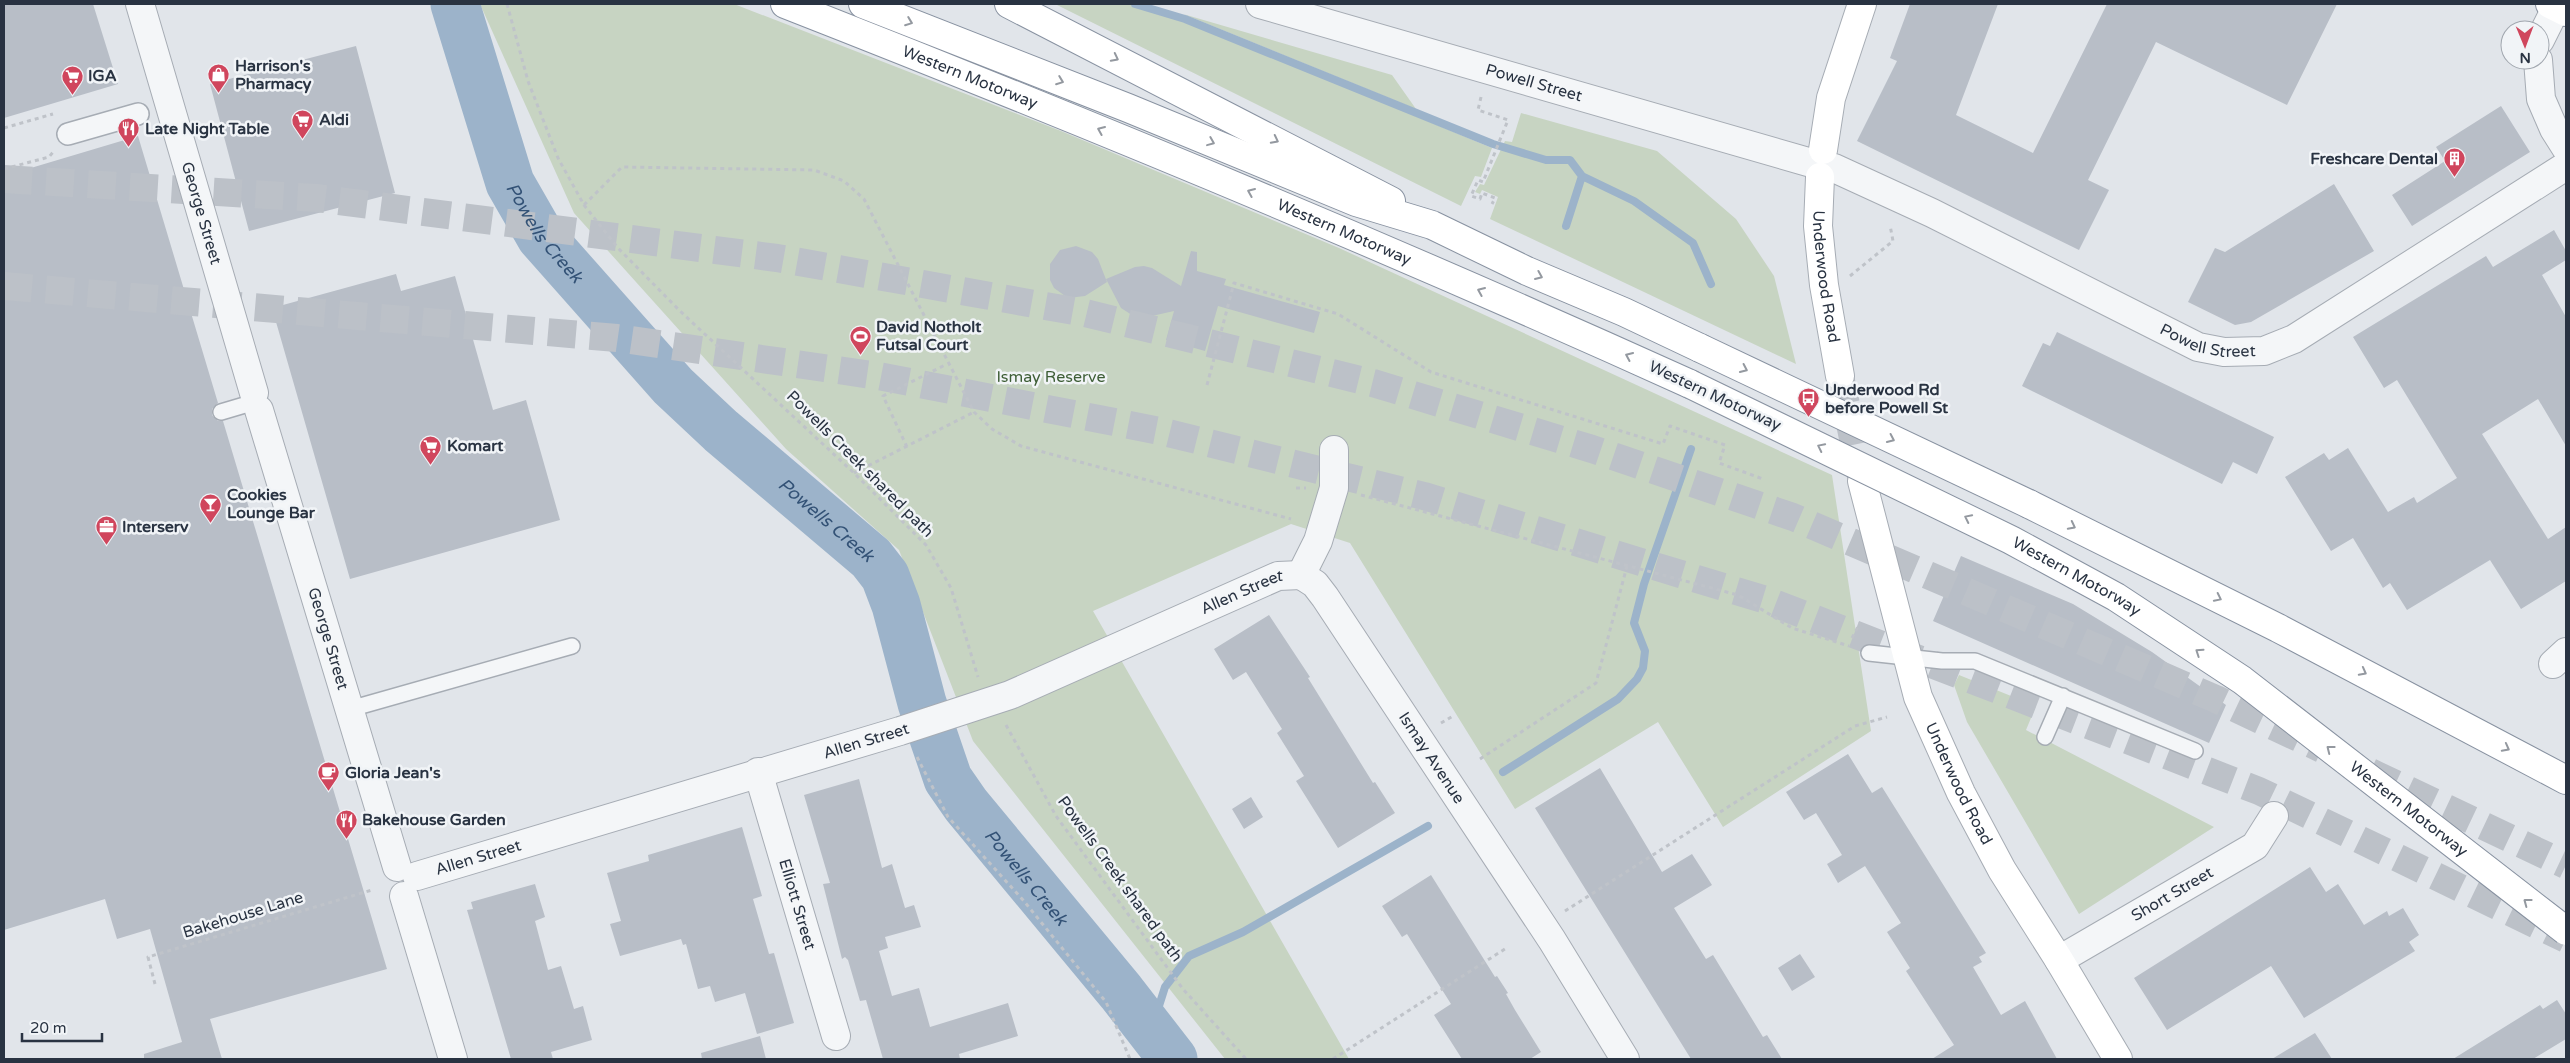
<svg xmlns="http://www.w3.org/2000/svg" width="2570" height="1063" font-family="'Varela Round',sans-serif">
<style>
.green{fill:#c7d4c2}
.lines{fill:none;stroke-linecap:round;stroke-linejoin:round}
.stream{stroke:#9cb3ca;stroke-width:8}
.river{stroke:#9cb3ca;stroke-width:49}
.building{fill:#b8bec7}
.secondary-tunnel{stroke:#bcc1c8;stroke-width:28;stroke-dasharray:28 14;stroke-linecap:butt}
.motorway-tunnel{stroke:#bcc1c8;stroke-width:28;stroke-dasharray:28 14;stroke-linecap:butt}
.service-casing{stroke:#a6acb4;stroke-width:18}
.pedestrian-casing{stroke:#a6acb4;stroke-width:24}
.minor-casing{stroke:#a6acb4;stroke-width:30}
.secondary-casing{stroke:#a6acb4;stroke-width:30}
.trunk-casing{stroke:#8892a1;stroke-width:30}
.motorway-casing{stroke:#8892a1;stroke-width:30}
.path{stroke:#bfc3c9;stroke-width:3;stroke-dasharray:4 4;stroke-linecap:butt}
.service{stroke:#f4f6f8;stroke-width:15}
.pedestrian{stroke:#f4f6f8;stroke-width:21}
.minor{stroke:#f4f6f8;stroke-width:28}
.secondary{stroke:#fff;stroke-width:28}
.trunk{stroke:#fff;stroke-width:28}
.motorway{stroke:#fff;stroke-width:28}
.motorway-bridge-casing{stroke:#8892a1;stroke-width:30;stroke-linecap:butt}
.motorway-bridge{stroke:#fff;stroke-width:28}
.oneway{stroke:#9499a0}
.labels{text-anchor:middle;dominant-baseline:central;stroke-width:5;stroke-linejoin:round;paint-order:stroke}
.poi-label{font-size:16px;font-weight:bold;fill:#293342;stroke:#f1f4f7;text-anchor:start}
.street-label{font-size:16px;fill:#293342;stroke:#f1f4f7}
.park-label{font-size:16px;fill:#3e5e36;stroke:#f1f4f7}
.water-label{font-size:18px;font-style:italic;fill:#335276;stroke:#f1f4f7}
</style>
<rect width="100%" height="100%" fill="#e1e5ea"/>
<path class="green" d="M480 4H734L1061 131 1339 248 1832 475 1871 731 1723 827 1658 722 1515 809 1350 543 1291 524 1093 611 1349 1059H1225L973 741 899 550 786 449 574 213Z
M1055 4H1128L1185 20 1492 148 1481 177 1475 176 1461 206Z
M1183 14 1392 75 1416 109Z
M1521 113 1657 151 1736 219 1774 276 1796 364 1490 219 1498 197 1482 190 1480 194 1475 192 1480 184 1484 185 1505 141 1512 142Z
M1959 675 2036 706 2026 730 2214 827 2079 914 1967 722 1954 685Z"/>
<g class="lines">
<path class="stream" d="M1135 4 1185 19 1493 144 1546 160H1570L1582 176 1634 201 1693 243 1711 284
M1566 226 1582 176
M1503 772 1618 699 1637 679 1643 668 1645 651 1634 623 1644 584 1691 449
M1158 1041V1009L1165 987 1189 956 1243 932 1428 826"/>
<path class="river" id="s1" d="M455 4 510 183 541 237 673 386 721 431 871 558 885 576 896 605 922 703 948 779 966 805 1121 992 1173 1059"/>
</g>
<path class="building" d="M4 4H93L118 84 4 118Z
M1910 4H1998L1956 115 2033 153 2107 4H2337L2287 105 2156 42 2088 180 2109 190 2079 250 1857 141 1897 61 1890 58Z
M356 46 395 193 249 231 210 84Z
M2501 106 2530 152 2412 226 2392 195 2445 161 2436 147Z
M138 136 218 403 212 409V415L218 421H223L387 969 210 1019 222 1059H144V1054L182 1042 150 929 117 939 105 899 4 930V176Z
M2334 184 2374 251 2251 322 2235 325 2188 302 2215 248 2225 252Z
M2554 230 2566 251V260L2542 275 2566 317V446L2538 399 2482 434 2548 539 2566 527V581L2521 609 2490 560 2407 610 2390 583 2383 588 2353 538 2331 551 2285 477 2324 453 2329 460 2348 448 2388 512 2414 497 2417 503 2457 478 2397 380 2384 388 2353 337 2486 256 2493 267Z
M1076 246 1092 252 1098 259 1107 282 1085 296 1068 298 1054 288 1050 280V264L1060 250Z
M1191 251 1197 252V271L1226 279 1224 285 1320 312 1314 333 1218 306 1205 351 1166 340 1174 311 1143 318 1135 317 1121 308 1106 279 1135 267 1144 266 1152 268 1181 286Z
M396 274 401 291 455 276 493 410 526 400 560 520 350 579 272 308Z
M2057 332 2274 437 2257 474 2233 462 2222 484 2022 386 2043 343 2050 346Z
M1961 556 2073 604 2152 652 2226 705 2209 743 1933 621Z
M1269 615 1310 677 1308 678 1373 783 1375 782 1395 813 1338 848 1296 781 1304 776 1277 733 1282 729 1246 672 1233 680 1214 649Z
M1848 754 1872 793 1882 787 1986 953 1979 957 1982 962 1973 967 2001 1015 2025 1001 2057 1059H1932L1954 1045 1906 971 1910 968 1887 932 1901 923 1865 866 1838 883 1827 864 1842 855 1816 813 1804 820 1786 792Z
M1600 768 1662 872 1692 854 1712 885 1674 908 1706 959 1713 955 1763 1037 1767 1035 1782 1059H1691L1535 808Z
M859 779 882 868 892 864 905 908 914 905 921 927 885 937 888 948 879 951 892 996 919 988 930 1027 1008 1003 1018 1036 959 1054 960 1059H883L866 1000 860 1001 848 960 845 957 842 959 823 884 830 883 804 795Z
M1251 797 1263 817 1244 829 1232 809Z
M742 827 762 896 753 899 769 954 774 953 794 1023 757 1034 745 993 715 1002 710 986 698 989 686 944 683 945 681 939 620 956 610 924 621 921 607 873 649 861 648 855Z
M2310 867 2326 892 2338 884 2364 925 2387 911 2389 916 2403 908 2419 935 2409 942 2415 951 2304 1018 2271 966 2167 1030 2134 978Z
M1431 875 1495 977 1497 976 1508 993 1506 994 1515 1010 1541 1052 1530 1059H1462L1434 1015 1451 1004 1407 934 1402 937 1382 906Z
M535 884 545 917 535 921 548 970 561 966 574 1009 583 1006 592 1040 551 1052 553 1059H511L467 910 473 909 471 902Z
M1800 954 1815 977 1792 991 1778 968Z
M2557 1000 2566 1014V1039L2533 1059H2453L2540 1005 2543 1009Z
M2315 1033 2332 1059H2272Z
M760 1036 766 1059H702L701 1053Z"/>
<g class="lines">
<path class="secondary-tunnel" d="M1840 376 1862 481"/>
<path class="motorway-tunnel" d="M4 179 316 198 777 258 1085 313 1373 383 1592 449 1793 517 2216 699 2322 749
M4 286 617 338 879 376 1160 431 1424 496 1766 600 2259 791 2566 939
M2370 772 2566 865"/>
<defs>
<path id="service" d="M221 412 248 404
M1869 653 1942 661H1975L2195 751
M350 709 572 646
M2045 737 2063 696"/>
<path id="pedestrian" d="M68 134 138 114"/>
<g id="minor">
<path id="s2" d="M140 4 254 393"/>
<path id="s3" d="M1260 4 1808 162"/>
<path d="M2540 40 2558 4"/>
<path d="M2538 60 2541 99 2554 129 2566 148"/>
<path id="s4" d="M1834 168 1932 213 2198 347 2224 352 2264 351 2294 339 2566 166"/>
<path id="s5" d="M259 410 397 867"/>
<path id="s6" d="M1301 575 1315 584 1325 597 1552 940 1625 1059"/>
<path d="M1301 575 1318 541 1334 488V450"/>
<path d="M2553 664 2566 652"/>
<path id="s7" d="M758 772 836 1036"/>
<path id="s8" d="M417 876 900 731 1010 695 1278 576 1301 575"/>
<path d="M404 896 453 1059"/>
<path id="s9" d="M2059 960 2255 846 2274 816"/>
</g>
<g id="secondary">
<path d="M1823 150 1831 98 1862 4"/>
<path id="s10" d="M1820 177 1818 226 1824 285 1840 376"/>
<path id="s11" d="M1862 481 1918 697 1961 793 2002 870 2059 960 2118 1059"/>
</g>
<path id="trunk" d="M2550 4 2566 12"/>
<g id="motorway">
<path id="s12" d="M785 4C1089 123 1392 249 1690 384"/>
<path d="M863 4 1128 108 1356 202 1432 225 1527 271 1624 312 1700 348"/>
<path d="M1009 4 1391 201"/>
<path d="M2029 504 2278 628 2566 780"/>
</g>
</defs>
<use href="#service" class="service-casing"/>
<use href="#pedestrian" class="pedestrian-casing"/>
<use href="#minor" class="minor-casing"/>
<use href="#secondary" class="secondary-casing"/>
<use href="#trunk" class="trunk-casing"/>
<use href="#motorway" class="motorway-casing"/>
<path class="path" d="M507 4 528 81 558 158 584 205 618 248 680 311 854 473 926 545 951 588 978 677
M1481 97 1478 110 1508 120 1483 182 1478 180 1471 196 1480 199 1482 193 1495 198 1492 204
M4 128 53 114
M4 169 49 157 54 151
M584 205 622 167 814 170 844 181 864 199 974 412 992 429 1021 446 1291 519
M1850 276 1893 241 1890 225
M1207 385 1234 283 1338 314 1431 372 1663 444 1670 426 1725 445 1719 463 1763 479
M907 447 883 396 947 364
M854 473 974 412
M1296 488H1306
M1361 495 1738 595 1792 628 1849 646
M1852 638 1860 623
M1441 723 1453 716
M1006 725 1056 816 1183 989 1246 1059
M917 757 948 817 1023 900 1106 1002 1130 1059
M1480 759 1596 683 1627 566
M1565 911 1855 726 1887 717
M155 984 148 957 372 890
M1333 1059 1508 947"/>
<use href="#service" class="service"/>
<use href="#pedestrian" class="pedestrian"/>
<use href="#minor" class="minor"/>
<use href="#secondary" class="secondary"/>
<use href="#trunk" class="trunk"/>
<use href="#motorway" class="motorway"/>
<defs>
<g id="motorway-bridge">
<path d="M1700 348 2029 504"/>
<path id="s13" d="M1690 384 2011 540 2116 597 2242 680 2566 931"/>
</g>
</defs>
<use href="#motorway-bridge" class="motorway-bridge-casing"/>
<use href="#motorway-bridge" class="motorway-bridge"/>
</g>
<defs><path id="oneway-chevron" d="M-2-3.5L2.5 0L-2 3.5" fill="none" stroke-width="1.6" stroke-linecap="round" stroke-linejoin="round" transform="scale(1.25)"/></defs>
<g class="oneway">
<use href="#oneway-chevron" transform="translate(909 22) rotate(21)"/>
<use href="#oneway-chevron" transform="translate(1115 58) rotate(27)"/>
<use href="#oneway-chevron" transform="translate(1060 81) rotate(21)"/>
<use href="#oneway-chevron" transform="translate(1101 130) rotate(-157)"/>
<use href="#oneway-chevron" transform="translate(1275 140) rotate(27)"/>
<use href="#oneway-chevron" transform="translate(1211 142) rotate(22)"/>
<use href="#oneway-chevron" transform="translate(1251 192) rotate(-157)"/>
<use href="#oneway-chevron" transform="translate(1539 276) rotate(23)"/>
<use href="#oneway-chevron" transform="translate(1481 291) rotate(-157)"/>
<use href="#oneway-chevron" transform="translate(1629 356) rotate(-156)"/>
<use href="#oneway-chevron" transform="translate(1744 369) rotate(25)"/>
<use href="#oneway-chevron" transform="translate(1891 439) rotate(25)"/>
<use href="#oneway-chevron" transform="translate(1821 447) rotate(-154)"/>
<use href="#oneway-chevron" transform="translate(1968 518) rotate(-154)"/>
<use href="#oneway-chevron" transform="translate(2072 526) rotate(27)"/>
<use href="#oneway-chevron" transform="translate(2218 598) rotate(26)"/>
<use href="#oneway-chevron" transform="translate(2199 652) rotate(-146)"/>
<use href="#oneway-chevron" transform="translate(2363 672) rotate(28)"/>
<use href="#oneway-chevron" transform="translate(2506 748) rotate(28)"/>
<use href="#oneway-chevron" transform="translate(2330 749) rotate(-142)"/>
<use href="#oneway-chevron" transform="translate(2527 902) rotate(-143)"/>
</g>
<defs>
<symbol id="shop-pin" viewBox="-11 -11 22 30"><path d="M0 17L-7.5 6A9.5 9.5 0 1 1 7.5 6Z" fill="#d0465d" stroke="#f1f4f7"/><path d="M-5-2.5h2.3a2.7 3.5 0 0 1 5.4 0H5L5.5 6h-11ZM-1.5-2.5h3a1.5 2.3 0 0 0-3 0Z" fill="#fff"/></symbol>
<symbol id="supermarket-pin" viewBox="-11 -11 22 30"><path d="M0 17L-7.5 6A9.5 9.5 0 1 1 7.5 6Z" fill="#d0465d" stroke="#f1f4f7"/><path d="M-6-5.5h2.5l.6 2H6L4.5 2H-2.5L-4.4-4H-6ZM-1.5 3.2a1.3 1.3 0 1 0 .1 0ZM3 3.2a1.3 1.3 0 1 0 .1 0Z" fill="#fff"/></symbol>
<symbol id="restaurant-pin" viewBox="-11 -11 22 30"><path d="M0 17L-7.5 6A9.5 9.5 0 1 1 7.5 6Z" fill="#d0465d" stroke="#f1f4f7"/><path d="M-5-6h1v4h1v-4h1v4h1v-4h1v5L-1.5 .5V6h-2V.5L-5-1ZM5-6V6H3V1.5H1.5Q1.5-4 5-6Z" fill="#fff"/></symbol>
<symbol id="building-pin" viewBox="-11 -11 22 30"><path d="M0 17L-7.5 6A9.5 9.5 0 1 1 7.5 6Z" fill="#d0465d" stroke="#f1f4f7"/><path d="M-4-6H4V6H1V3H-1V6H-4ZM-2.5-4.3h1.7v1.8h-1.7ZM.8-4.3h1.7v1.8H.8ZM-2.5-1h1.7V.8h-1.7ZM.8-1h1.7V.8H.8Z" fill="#fff"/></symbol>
<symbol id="stadium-pin" viewBox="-11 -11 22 30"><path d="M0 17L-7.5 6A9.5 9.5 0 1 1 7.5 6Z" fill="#d0465d" stroke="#f1f4f7"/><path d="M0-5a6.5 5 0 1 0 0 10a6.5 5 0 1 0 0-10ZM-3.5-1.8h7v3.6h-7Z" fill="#fff"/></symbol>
<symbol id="bus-pin" viewBox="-11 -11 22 30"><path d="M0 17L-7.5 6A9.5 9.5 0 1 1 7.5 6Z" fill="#d0465d" stroke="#f1f4f7"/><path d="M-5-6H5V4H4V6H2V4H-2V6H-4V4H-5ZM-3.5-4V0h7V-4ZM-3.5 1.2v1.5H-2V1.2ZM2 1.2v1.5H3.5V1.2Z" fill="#fff"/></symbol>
<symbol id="bar-pin" viewBox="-11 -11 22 30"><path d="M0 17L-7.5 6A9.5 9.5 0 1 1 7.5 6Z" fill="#d0465d" stroke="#f1f4f7"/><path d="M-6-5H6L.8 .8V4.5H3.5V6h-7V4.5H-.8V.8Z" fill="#fff"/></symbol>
<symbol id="office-pin" viewBox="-11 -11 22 30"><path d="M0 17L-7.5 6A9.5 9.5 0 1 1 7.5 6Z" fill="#d0465d" stroke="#f1f4f7"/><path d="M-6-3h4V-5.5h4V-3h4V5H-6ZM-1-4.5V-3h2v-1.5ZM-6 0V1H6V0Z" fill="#fff"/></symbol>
<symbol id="cafe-pin" viewBox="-11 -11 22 30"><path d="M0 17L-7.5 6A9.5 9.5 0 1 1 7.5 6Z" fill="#d0465d" stroke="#f1f4f7"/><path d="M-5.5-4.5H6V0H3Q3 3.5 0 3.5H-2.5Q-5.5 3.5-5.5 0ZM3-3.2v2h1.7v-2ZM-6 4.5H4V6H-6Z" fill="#fff"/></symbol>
</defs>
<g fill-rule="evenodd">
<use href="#shop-pin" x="206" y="62" width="25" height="34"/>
<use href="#supermarket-pin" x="60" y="64" width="25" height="34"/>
<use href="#supermarket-pin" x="290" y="108" width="25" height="34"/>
<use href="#restaurant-pin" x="116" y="116" width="25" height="34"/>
<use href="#building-pin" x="2442" y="146" width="25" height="34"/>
<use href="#stadium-pin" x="848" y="324" width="25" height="34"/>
<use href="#bus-pin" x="1796" y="386" width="25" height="34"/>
<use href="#supermarket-pin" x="418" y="434" width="25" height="34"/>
<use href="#bar-pin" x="198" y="492" width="25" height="34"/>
<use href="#office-pin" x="94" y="514" width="25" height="34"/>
<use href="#cafe-pin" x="316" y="760" width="25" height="34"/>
<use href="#restaurant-pin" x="334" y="808" width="25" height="34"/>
</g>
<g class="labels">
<g class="poi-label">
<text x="235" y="66">Harrison's<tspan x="235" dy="18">Pharmacy</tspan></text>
<text x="88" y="76">IGA</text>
<text x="319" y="120">Aldi</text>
<text x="145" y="129">Late Night Table</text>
<text x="2438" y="159" text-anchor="end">Freshcare Dental</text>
<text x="876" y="327">David Notholt<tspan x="876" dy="18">Futsal Court</tspan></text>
<text x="1825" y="390">Underwood Rd<tspan x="1825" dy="18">before Powell St</tspan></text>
<text x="447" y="446">Komart</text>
<text x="227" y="495">Cookies<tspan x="227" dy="18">Lounge Bar</tspan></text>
<text x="122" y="527">Interserv</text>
<text x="345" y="773">Gloria Jean's</text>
<text x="362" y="820">Bakehouse Garden</text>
</g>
<g class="street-label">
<text stroke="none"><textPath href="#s12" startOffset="199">Western Motorway</textPath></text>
<text stroke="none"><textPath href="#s3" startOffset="285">Powell Street</textPath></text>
<text stroke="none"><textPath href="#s2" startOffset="218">George Street</textPath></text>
<text stroke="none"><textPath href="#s12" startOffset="604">Western Motorway</textPath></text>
<text stroke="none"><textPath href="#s10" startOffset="100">Underwood Road</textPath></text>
<text stroke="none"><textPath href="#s4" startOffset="414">Powell Street</textPath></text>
<text transform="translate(1715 396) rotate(25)">Western Motorway</text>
<text transform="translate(860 464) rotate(45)">Powells Creek shared path</text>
<text stroke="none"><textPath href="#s13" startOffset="432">Western Motorway</textPath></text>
<text stroke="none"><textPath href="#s8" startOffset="874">Allen Street</textPath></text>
<text stroke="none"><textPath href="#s5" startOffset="239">George Street</textPath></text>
<text stroke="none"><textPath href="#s8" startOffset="469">Allen Street</textPath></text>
<text stroke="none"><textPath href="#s6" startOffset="226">Ismay Avenue</textPath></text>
<text stroke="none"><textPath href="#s11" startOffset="319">Underwood Road</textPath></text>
<text stroke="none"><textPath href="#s13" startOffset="838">Western Motorway</textPath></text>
<text stroke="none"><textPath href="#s8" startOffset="64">Allen Street</textPath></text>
<text transform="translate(1120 879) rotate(54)">Powells Creek shared path</text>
<text stroke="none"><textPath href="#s9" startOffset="131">Short Street</textPath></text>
<text stroke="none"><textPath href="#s7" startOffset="138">Elliott Street</textPath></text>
<text transform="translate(243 915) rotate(-17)">Bakehouse Lane</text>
</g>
<g class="park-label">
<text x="1051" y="377">Ismay Reserve</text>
</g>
<g class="water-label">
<text stroke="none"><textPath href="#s1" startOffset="248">Powells Creek</textPath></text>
<text stroke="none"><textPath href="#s1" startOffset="652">Powells Creek</textPath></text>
<text stroke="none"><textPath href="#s1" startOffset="1072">Powells Creek</textPath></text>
</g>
</g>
<rect width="2570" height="1063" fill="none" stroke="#293342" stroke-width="10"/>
<g transform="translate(2525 45) rotate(179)"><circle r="24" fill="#f1f4f7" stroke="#a1a7af"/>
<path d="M0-4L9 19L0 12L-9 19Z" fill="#d0465d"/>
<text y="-8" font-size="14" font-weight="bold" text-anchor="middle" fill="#293342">N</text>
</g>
<path d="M22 1033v8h80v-8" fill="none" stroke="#293342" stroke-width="2.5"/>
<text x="30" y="1033" font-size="15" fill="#293342" stroke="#f1f4f7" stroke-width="4" paint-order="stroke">20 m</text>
</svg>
